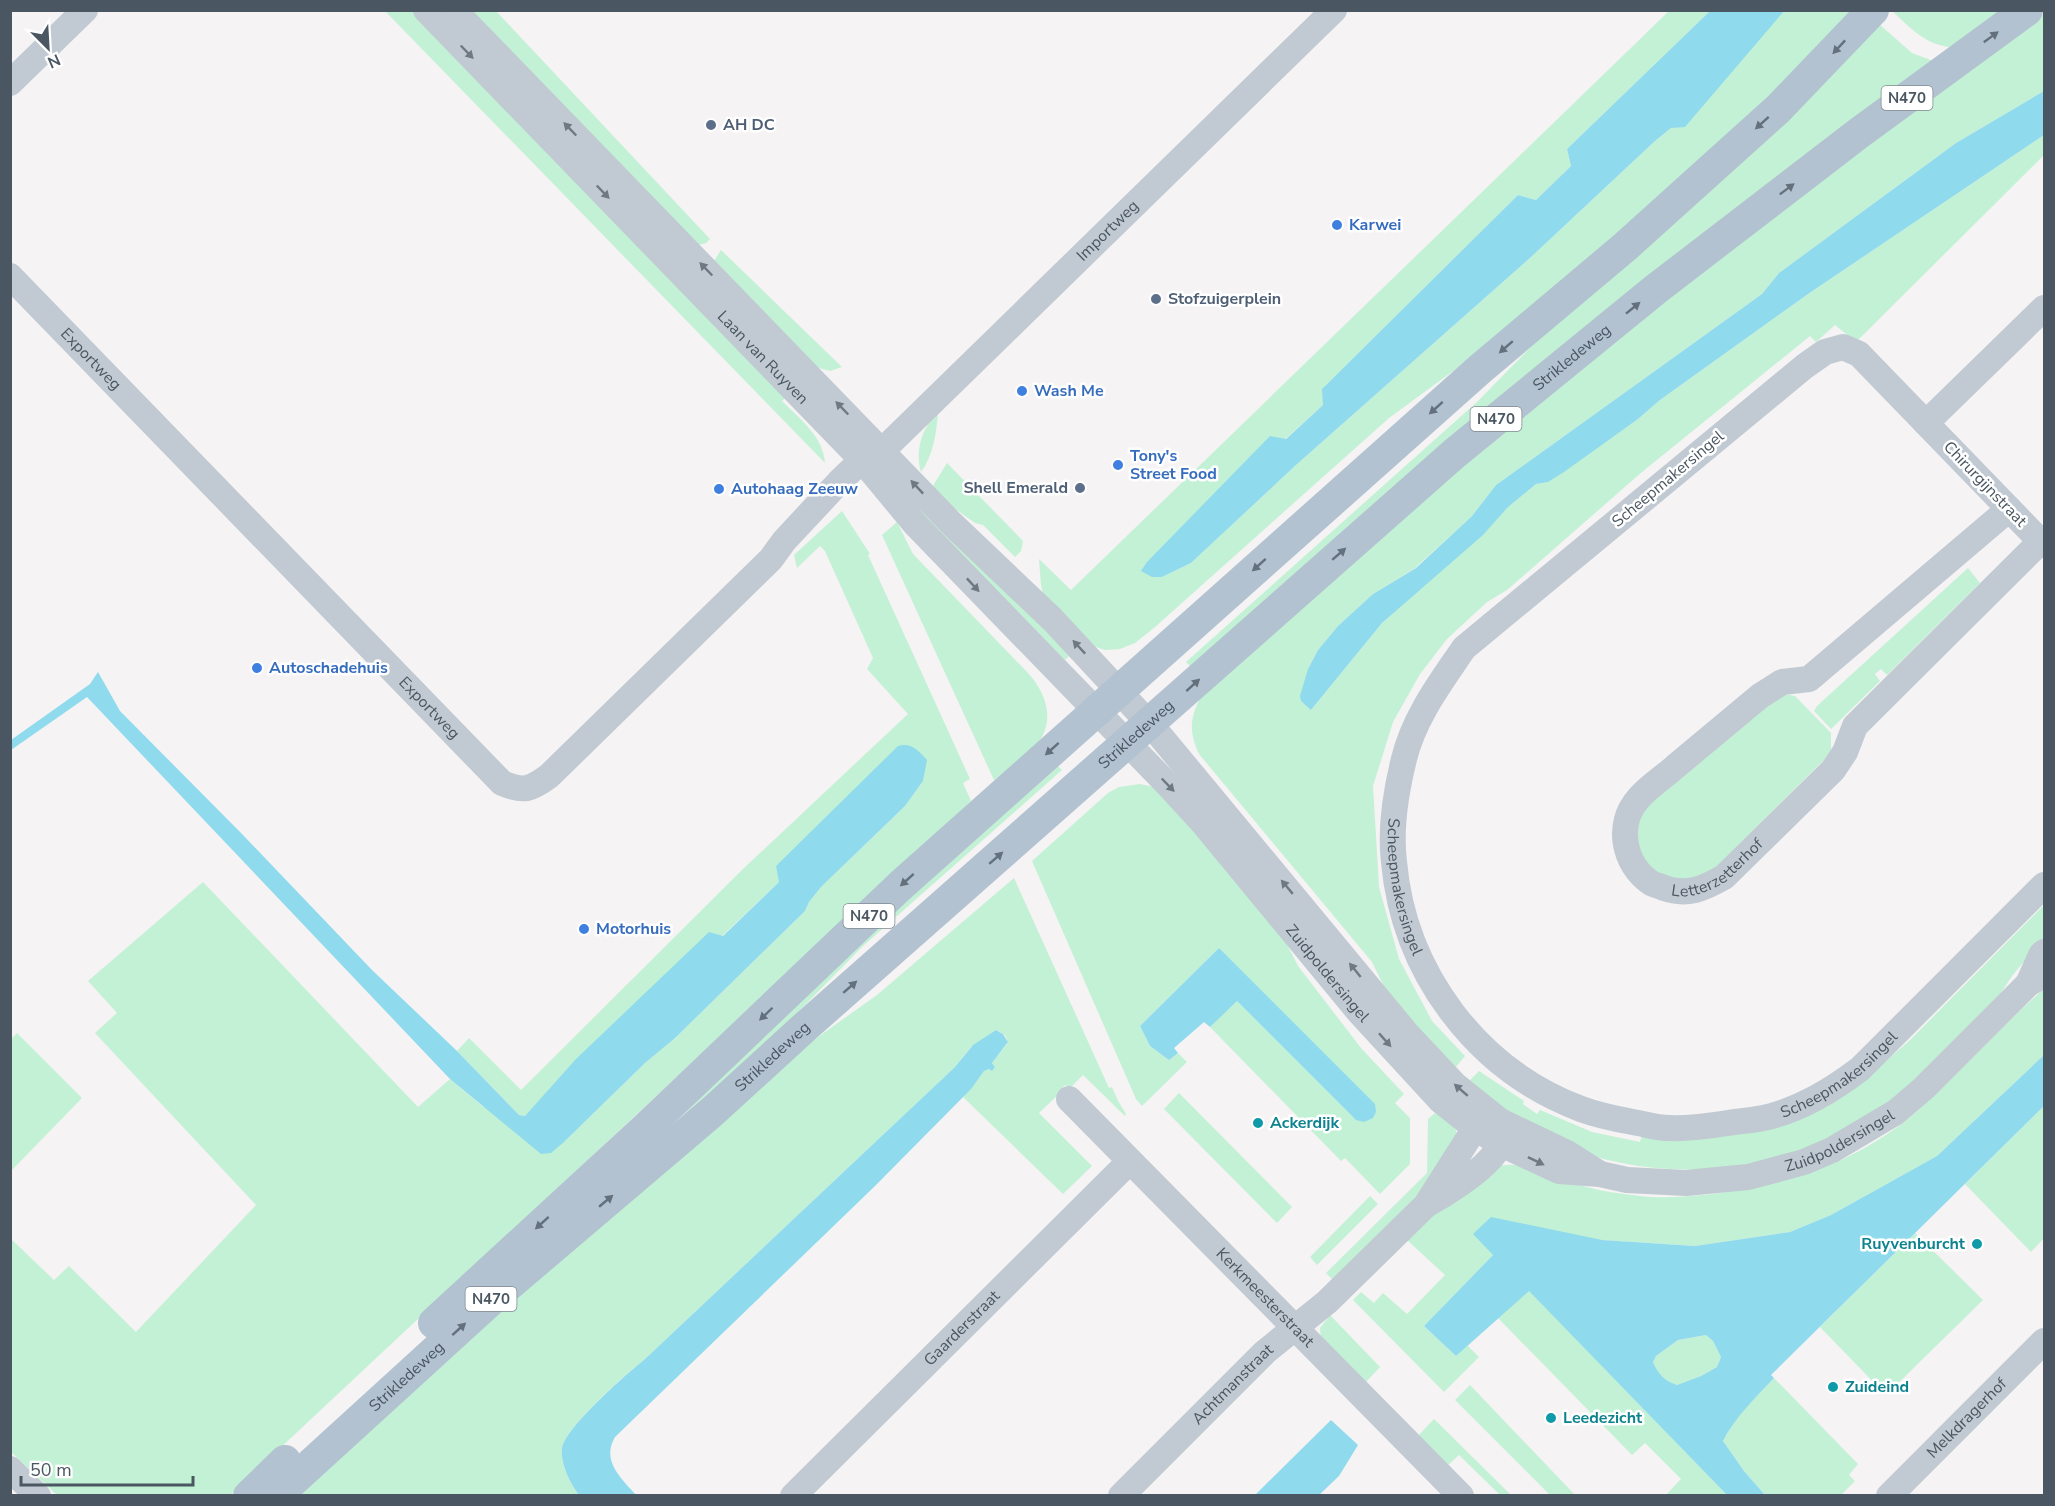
<svg xmlns="http://www.w3.org/2000/svg" width="2055" height="1506" font-family="'Nunito Sans',sans-serif">
<style>
.green{fill:#c3f1d5}
.water{fill:#90daee;fill-rule:evenodd}
.lines{fill:none;stroke-linecap:round;stroke-linejoin:round}
.minor{stroke:#c1cad2;stroke-width:26}
.major{stroke:#b3c2d1;stroke-width:32}
.oneway{fill:#64717d}
.oneway2{fill:#6e7983}
.service-dot{fill:#5c6f8a;stroke:#fff;stroke-width:2}
.shop-dot{fill:#3f7fe0;stroke:#fff;stroke-width:2}
.culture-dot{fill:#0f9aa8;stroke:#fff;stroke-width:2}
.labels{text-anchor:middle;dominant-baseline:central;stroke-width:5;stroke-linejoin:round;paint-order:stroke}
.shield{fill:#fff;stroke:#808990;stroke-width:1.5}
.shield-label{font-size:15px;font-weight:bold;fill:#4a5661}
.service-label{font-size:16px;font-weight:bold;fill:#4e5e75;stroke:#fff;text-anchor:start}
.shop-label{font-size:16px;font-weight:bold;fill:#366cbe;stroke:#fff;text-anchor:start}
.street-label{font-size:16px;fill:#4a5661;stroke:#fff}
.culture-label{font-size:16px;font-weight:bold;fill:#0d838f;stroke:#fff;text-anchor:start}
</style>
<rect width="100%" height="100%" fill="#f5f3f3"/>
<path class="green" d="M385 11H418L790 393 782 401C800 419 823 436 825 463Z
M461 11H496L710 239 706 243 694 246Z
M1669 11H1710L1567 149 1571 166 1536 200 1518 195 1323 388V405L1148 562 1142 571 1162 577 1191 563 1296 465 1531 257 1655 141 1671 128 1784 11H1849L1846 21 1694 170 1494 341 1389 418 1155 627 1135 643 1120 649 1105 650 1087 644 1044 599 1041 585 1039 559 1071 590Z
M1892 11H2008L1955 48C1925 45 1913 30 1892 11Z
M2044 14V91L1956 143 1779 273 1762 294 1496 485 1472 516 1415 568 1373 594 1338 626 1318 650 1308 669 1311 710 1382 623 1507 508 1536 484 1548 482 1638 419 1660 400 1808 294 2044 135V155L1856 342 1835 325 1816 342 1810 336 1642 472 1507 590 1487 602 1447 639 1420 674 1393 722 1373 786 1379 887 1399 959 1432 1021 1465 1056 1455 1068 1397 1013 1372 962 1199 754C1188 730 1190 716 1203 693L1441 483 1670 294Z
M1879 24 1912 53 1936 62 1193 669 1186 662 1478 401 1565 312Z
M721 250 842 367 830 371 819 368 797 355 714 261Z
M938 414C936 434 933 456 921 472 915 452 921 427 938 414Z
M947 463 1023 541 1021 551 1015 557 983 525 975 523 936 495 931 489Z
M921 498 1071 654 1065 660 914 506Z
M842 511 870 554 868 555 970 779 963 783 971 801 230 1495H57L11 1452 10 1238 54 1280 69 1266 136 1332 256 1205 95 1033 117 1013 88 981 203 882 418 1107 450 1079 482 1106 564 1142 645 1063 674 1039 805 911 809 902 821 887 905 806 923 781 776 866 780 881 722 936 525 1116 519 1115 457 1051 469 1038 521 1090 743 869 908 714 867 669 873 658 825 551 820 546 797 568 794 555Z
M897 522 913 554 1028 673C1047 694 1057 723 1034 748 1023 760 1007 770 994 780L882 535Z
M1968 568 1980 583 1887 675 1881 669 1875 674 1880 681 1831 729 1814 711 1817 706Z
M1785 694 1795 696 1831 733V750L1825 759 1713 870 1694 880H1670L1648 867 1635 839 1640 812 1766 701Z
M1056 764 1062 770 863 946 695 1117 661 1137 812 987Z
M1140 784 1159 788 1272 915 1298 966 1361 1048 1404 1094 1395 1103 1410 1118V1164L1380 1194 1345 1158 1341 1161 1210 1027 1236 1000 1356 1120 1219 948 1140 1026 1150 1046 1169 1060 1178 1053 1187 1062 1142 1106 1136 1099 1032 861 1108 793 1119 787Z
M1014 878 1109 1088 1112 1087 1118 1101 1126 1114 1125 1116 1083 1075 1070 1088 1065 1085 1062 1088 1063 1090 1039 1113 1092 1166 1063 1194 963 1097 984 1071 995 1067 992 1063 1007 1044C1009 1037 1002 1032 996 1030L971 1047 955 1067 644 1360C625 1374 566 1427 562 1448 560 1464 570 1484 579 1495L299 1496 464 1342 804 1047 877 995Z
M2044 905V942C2034 952 2022 963 2013 975 2008 981 2005 988 2000 994 1970 1027 1937 1060 1903 1090 1809 1172 1671 1192 1557 1143 1546 1138 1536 1130 1526 1124 1505 1111 1484 1099 1464 1086L1479 1071 1524 1101 1523 1104 1537 1114 1540 1110 1592 1132 1640 1142 1642 1135 1686 1139 1879 1067 1909 1041Z
M2044 989V1055L1937 1156 1831 1215 1790 1232 1695 1246 1602 1240 1494 1254 1424 1326 1456 1356 1467 1345 1479 1357 1444 1392 1353 1300 1361 1292 1374 1303 1383 1293 1407 1314 1445 1275 1406 1239 1425 1220 1493 1167C1527 1159 1541 1173 1572 1183 1598 1191 1625 1195 1652 1197 1672 1198 1692 1196 1712 1194 1785 1186 1859 1162 1916 1112 1960 1073 1999 1028 2044 989Z
M17 1033 82 1098 11 1171 10 1040Z
M1179 1093 1292 1207 1277 1223 1164 1109Z
M2044 1106V1238L2031 1252 1965 1184Z
M1440 1109 1455 1127 1457 1135 1441 1172 1334 1281 1326 1273 1427 1173 1428 1119Z
M1370 1196 1378 1204 1317 1265 1310 1257Z
M1915 1233 1983 1300 1886 1395 1820 1327Z
M1529 1290 1727 1495H1666L1681 1479 1645 1443 1632 1455 1498 1318Z
M1330 1315 1380 1367 1365 1383 1321 1340 1320 1328Z
M1706 1335 1713 1341 1721 1357 1717 1367 1701 1376 1677 1385C1665 1381 1658 1374 1653 1362L1656 1356 1678 1340Z
M1774 1378 1858 1464 1849 1475 1855 1481 1841 1495H1765L1744 1471 1723 1441 1740 1413Z
M1470 1385 1575 1495H1550L1455 1400Z
M1434 1419 1511 1495H1500L1459 1455 1447 1466 1417 1437Z"/>
<path class="water" d="M1710 11H1784L1685 127 1671 128 1655 141 1531 257 1296 465 1191 563 1162 577H1152L1141 571 1147 562 1270 436 1286 439 1323 405 1322 389 1518 195 1536 200 1571 166 1567 149Z
M2044 91V135L1808 294 1660 400 1638 419 1564 472 1548 482 1536 484 1507 508 1483 535 1382 623 1311 710 1301 701 1300 696 1308 669 1318 650 1338 626 1373 594 1416 568 1472 516 1496 485 1762 294 1779 273 1956 143Z
M98 672 120 711 242 834 372 970 457 1051 519 1115 525 1116 576 1059 709 932 723 936 779 882 776 866 898 746C911 742 919 751 927 760L923 781 905 806 821 887 809 902 805 911 674 1039 645 1063 564 1142 551 1153 541 1154 450 1079 87 697 11 750V740L90 684Z
M1219 948 1375 1104 1376 1112 1373 1118 1364 1122 1356 1120 1237 1001 1210 1027 1204 1022 1174 1048 1178 1053 1169 1060 1150 1046 1140 1026Z
M996 1030 1003 1034 1008 1042 992 1063 995 1067 992 1071 989 1069 984 1071 971 1089 875 1186 615 1437C601 1461 621 1478 636 1495H579C570 1484 560 1463 562 1448 567 1426 625 1375 644 1360L955 1067 973 1045Z
M2044 1055V1106L1771 1375 1774 1378C1755 1398 1736 1416 1723 1441L1744 1471 1765 1495H1727L1529 1291 1456 1356 1424 1326 1493 1255 1473 1234 1491 1217 1602 1240 1695 1246 1790 1232 1831 1215 1937 1156ZM1706 1335 1713 1341 1721 1357 1717 1367 1701 1376 1677 1385C1665 1381 1658 1374 1653 1362L1656 1356 1678 1340Z
M1331 1420 1358 1445 1339 1476 1319 1495H1255Z"/>
<g class="lines">
<g class="minor">
<path id="s1" d="M426 10 862 460 915 524 1170 787 1203 823 1359 1012 1440 1100 1475 1128 1501 1144 1559 1171 1600 1174 1627 1180 1686 1183 1748 1177 1804 1162 1832 1150 1896 1112 1924 1088 2028 984 2044 975"/>
<path d="M454 10 952 524 1053 620 1157 732 1408 1035 1455 1085 1500 1121 1567 1153 1597 1172"/>
<path d="M10 83 85 10"/>
<path id="s2" d="M10 276 502 783C524 792 530 790 549 776L771 559 784 541 839 482 862 460 883 450 1334 10"/>
<path d="M1926 423 2044 308"/>
<path id="s3" d="M2009 509 1809 679 1782 682 1760 696C1732 719 1704 743 1676 766 1664 777 1648 787 1638 799 1616 824 1623 864 1651 883 1654 885 1660 886 1664 888 1687 896 1703 889 1724 877L1833 770 1845 752 1855 726 2041 541"/>
<path id="s4" d="M2044 545 1859 354 1843 347 1825 352 1805 366 1464 648C1441 682 1414 717 1404 759 1396 791 1390 829 1394 862 1404 973 1477 1070 1581 1109 1597 1115 1616 1119 1633 1122 1645 1124 1657 1128 1669 1128 1688 1129 1709 1126 1728 1123 1741 1121 1755 1120 1768 1117 1803 1108 1832 1090 1860 1069L2044 885"/>
<path d="M2028 984 2041 955 2044 952"/>
<path id="s5" d="M1069 1099 1461 1496"/>
<path d="M10 1469 38 1496"/>
<path id="s6" d="M793 1496 1130 1161"/>
<path id="s7" d="M1121 1496 1265 1352 1327 1302 1426 1205 1475 1128 1500 1121C1501 1128 1503 1139 1500 1145 1490 1167 1447 1193 1426 1205"/>
<path id="s8" d="M1889 1496 2044 1341"/>
</g>
<g class="major">
<path d="M434 1323 647 1127 900 886 1480 369 1626 246 1778 109 1873 10"/>
<path d="M249 1496 285 1461"/>
<path id="s9" d="M276 1496 491 1300 713 1111 806 1026 1455 453 1656 289 1859 133 2027 10"/>
</g>
</g>
<defs><path id="oneway-solid" d="M-6-.8H1V-3.2L6.5 0L1 3.2V.8H-6Z" transform="scale(1.5)"/></defs>
<g class="oneway">
<use href="#oneway-solid" transform="translate(1991 37) rotate(-36)"/>
<use href="#oneway-solid" transform="translate(1839 47) rotate(133)"/>
<use href="#oneway-solid" transform="translate(1762 123) rotate(138)"/>
<use href="#oneway-solid" transform="translate(1787 189) rotate(-37)"/>
<use href="#oneway-solid" transform="translate(1633 308) rotate(-39)"/>
<use href="#oneway-solid" transform="translate(1506 347) rotate(139)"/>
<use href="#oneway-solid" transform="translate(1436 408) rotate(138)"/>
<use href="#oneway-solid" transform="translate(1339 554) rotate(-41)"/>
<use href="#oneway-solid" transform="translate(1259 565) rotate(138)"/>
<use href="#oneway-solid" transform="translate(1193 685) rotate(-42)"/>
<use href="#oneway-solid" transform="translate(1052 749) rotate(138)"/>
<use href="#oneway-solid" transform="translate(996 858) rotate(-41)"/>
<use href="#oneway-solid" transform="translate(907 880) rotate(138)"/>
<use href="#oneway-solid" transform="translate(850 987) rotate(-41)"/>
<use href="#oneway-solid" transform="translate(766 1014) rotate(136)"/>
<use href="#oneway-solid" transform="translate(606 1201) rotate(-40)"/>
<use href="#oneway-solid" transform="translate(542 1223) rotate(138)"/>
<use href="#oneway-solid" transform="translate(459 1329) rotate(-42)"/>
</g>
<g class="oneway2">
<use href="#oneway-solid" transform="translate(467 52) rotate(46)"/>
<use href="#oneway-solid" transform="translate(570 129) rotate(-134)"/>
<use href="#oneway-solid" transform="translate(603 192) rotate(46)"/>
<use href="#oneway-solid" transform="translate(706 269) rotate(-134)"/>
<use href="#oneway-solid" transform="translate(842 408) rotate(-134)"/>
<use href="#oneway-solid" transform="translate(917 487) rotate(-133)"/>
<use href="#oneway-solid" transform="translate(973 585) rotate(47)"/>
<use href="#oneway-solid" transform="translate(1079 647) rotate(-133)"/>
<use href="#oneway-solid" transform="translate(1168 785) rotate(46)"/>
<use href="#oneway-solid" transform="translate(1287 887) rotate(-130)"/>
<use href="#oneway-solid" transform="translate(1355 970) rotate(-129)"/>
<use href="#oneway-solid" transform="translate(1385 1040) rotate(48)"/>
<use href="#oneway-solid" transform="translate(1461 1090) rotate(-139)"/>
<use href="#oneway-solid" transform="translate(1536 1161) rotate(26)"/>
</g>
<g class="service-dot">
<circle cx="711" cy="125" r="6"/>
<circle cx="1156" cy="299" r="6"/>
<circle cx="1080" cy="488" r="6"/>
</g>
<g class="shop-dot">
<circle cx="1337" cy="225" r="6"/>
<circle cx="1022" cy="391" r="6"/>
<circle cx="1118" cy="465" r="6"/>
<circle cx="719" cy="489" r="6"/>
<circle cx="257" cy="668" r="6"/>
<circle cx="584" cy="929" r="6"/>
</g>
<g class="culture-dot">
<circle cx="1258" cy="1123" r="6"/>
<circle cx="1977" cy="1244" r="6"/>
<circle cx="1833" cy="1387" r="6"/>
<circle cx="1551" cy="1418" r="6"/>
</g>
<g class="labels">
<g class="shield">
<rect x="1881.5" y="86" width="51" height="24" rx="4.5"/>
<rect x="1470.5" y="407" width="51" height="24" rx="4.5"/>
<rect x="843.5" y="904" width="51" height="24" rx="4.5"/>
<rect x="465.5" y="1287" width="51" height="24" rx="4.5"/>
</g>
<g class="shield-label">
<text x="1907" y="98">N470</text>
<text x="1496" y="419">N470</text>
<text x="869" y="916">N470</text>
<text x="491" y="1299">N470</text>
</g>
<g class="service-label">
<text x="723" y="125">AH DC</text>
<text x="1168" y="299">Stofzuigerplein</text>
<text x="1068" y="488" text-anchor="end">Shell Emerald</text>
</g>
<g class="shop-label">
<text x="1349" y="225">Karwei</text>
<text x="1034" y="391">Wash Me</text>
<text x="1130" y="456">Tony's<tspan x="1130" dy="18">Street Food</tspan></text>
<text x="731" y="489">Autohaag Zeeuw</text>
<text x="269" y="668">Autoschadehuis</text>
<text x="596" y="929">Motorhuis</text>
</g>
<g class="street-label">
<text stroke="none"><textPath href="#s2" startOffset="1540">Importweg</textPath></text>
<text stroke="none"><textPath href="#s9" startOffset="1725">Strikledeweg</textPath></text>
<text stroke="none"><textPath href="#s1" startOffset="484">Laan van Ruyven</textPath></text>
<text stroke="none"><textPath href="#s2" startOffset="116">Exportweg</textPath></text>
<text transform="translate(1668 479) rotate(-40)">Scheepmakersingel</text>
<text transform="translate(1985 484) rotate(46)">Chirurgijnstraat</text>
<text stroke="none"><textPath href="#s2" startOffset="602">Exportweg</textPath></text>
<text stroke="none"><textPath href="#s9" startOffset="1149">Strikledeweg</textPath></text>
<text stroke="none"><textPath href="#s3" startOffset="646">Letterzetterhof</textPath></text>
<text stroke="none"><textPath href="#s4" startOffset="1026">Scheepmakersingel</textPath></text>
<text stroke="none"><textPath href="#s1" startOffset="1320">Zuidpoldersingel</textPath></text>
<text stroke="none"><textPath href="#s9" startOffset="663">Strikledeweg</textPath></text>
<text stroke="none"><textPath href="#s4" startOffset="1600">Scheepmakersingel</textPath></text>
<text stroke="none"><textPath href="#s1" startOffset="1918">Zuidpoldersingel</textPath></text>
<text stroke="none"><textPath href="#s5" startOffset="279">Kerkmeesterstraat</textPath></text>
<text stroke="none"><textPath href="#s6" startOffset="238">Gaarderstraat</textPath></text>
<text stroke="none"><textPath href="#s9" startOffset="177">Strikledeweg</textPath></text>
<text stroke="none"><textPath href="#s7" startOffset="158">Achtmanstraat</textPath></text>
<text stroke="none"><textPath href="#s8" startOffset="110">Melkdragerhof</textPath></text>
</g>
<g class="culture-label">
<text x="1270" y="1123">Ackerdijk</text>
<text x="1965" y="1244" text-anchor="end">Ruyvenburcht</text>
<text x="1845" y="1387">Zuideind</text>
<text x="1563" y="1418">Leedezicht</text>
</g>
</g>
<rect width="2055" height="1506" fill="none" stroke="#4a5661" stroke-width="24"/>
<g transform="translate(48 48) rotate(156)" stroke="#ffffff" stroke-width="4.5" paint-order="stroke">
<path d="M0-4.5L10 22L0 15L-10 22Z" fill="#4a5661"/>
<text y="-9" font-size="16" font-weight="bold" text-anchor="middle" fill="#4a5661">N</text>
</g>
<path d="M21 1476v9h172v-9" fill="none" stroke="#4a5661" stroke-width="3"/>
<text x="30" y="1476" font-size="18" fill="#4a5661" stroke="#ffffff" stroke-width="4.5" paint-order="stroke">50 m</text>
</svg>
